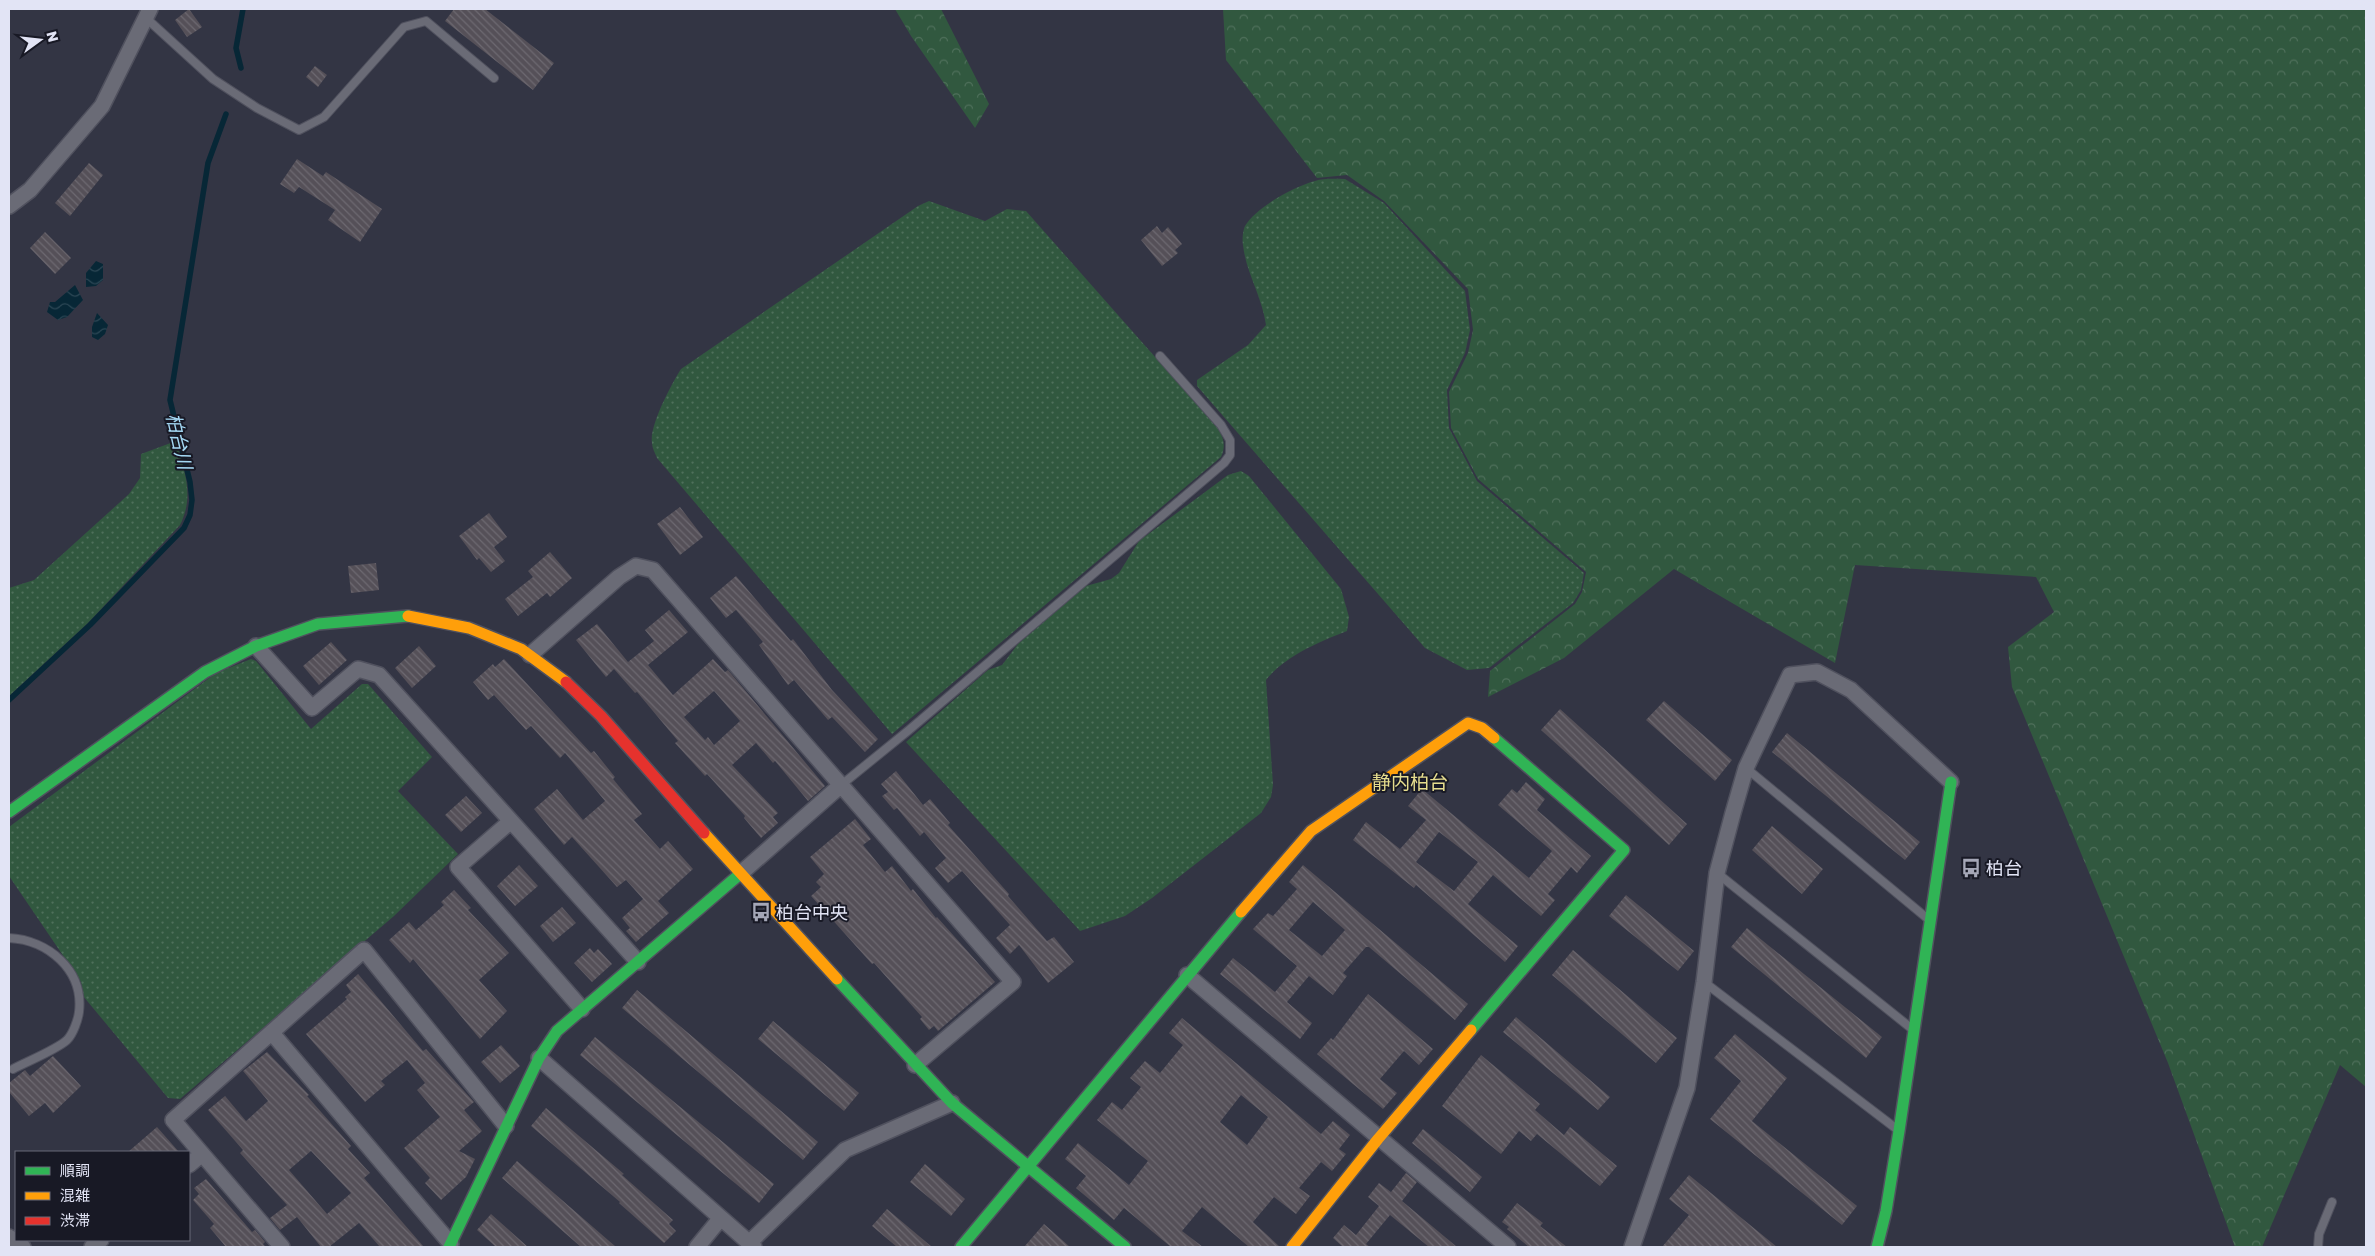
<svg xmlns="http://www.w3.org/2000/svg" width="2375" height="1256" font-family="'Golos Text','Noto Sans JP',sans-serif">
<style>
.grass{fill:url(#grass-dots)}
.forest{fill:url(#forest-crowns)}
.water{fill:url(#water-waves)}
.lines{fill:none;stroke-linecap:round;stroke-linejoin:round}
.stream{stroke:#072736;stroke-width:5.5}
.building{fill:url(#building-back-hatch);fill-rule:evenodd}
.lane-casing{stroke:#50515e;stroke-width:10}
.street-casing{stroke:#50515e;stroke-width:18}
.fast-casing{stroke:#50515e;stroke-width:14}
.slow-casing{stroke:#50515e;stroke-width:14}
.jam-casing{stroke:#50515e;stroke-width:14}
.lane{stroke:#6a6b76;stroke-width:8}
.street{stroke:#6a6b76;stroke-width:15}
.fast{stroke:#30b455;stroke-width:11}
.slow{stroke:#ff9f0a;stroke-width:11}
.jam{stroke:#e5322d;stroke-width:11}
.labels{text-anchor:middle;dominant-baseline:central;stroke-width:4;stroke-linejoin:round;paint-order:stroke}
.poi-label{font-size:18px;fill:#e2e4f5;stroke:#181925;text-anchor:start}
.water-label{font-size:19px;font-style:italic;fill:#a4d8f4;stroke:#181925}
.neighbourhood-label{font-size:19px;fill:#e6dd8e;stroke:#181925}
</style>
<defs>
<pattern id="grass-dots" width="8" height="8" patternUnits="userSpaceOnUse" patternTransform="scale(1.25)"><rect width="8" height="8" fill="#31583f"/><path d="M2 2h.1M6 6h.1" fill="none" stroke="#4f705b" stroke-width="1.8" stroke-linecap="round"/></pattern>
<pattern id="forest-crowns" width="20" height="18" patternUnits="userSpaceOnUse" patternTransform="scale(1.25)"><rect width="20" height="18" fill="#31583f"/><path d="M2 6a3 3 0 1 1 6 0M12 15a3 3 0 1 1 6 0" fill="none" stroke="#4f705b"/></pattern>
<pattern id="water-waves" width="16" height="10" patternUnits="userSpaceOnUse" patternTransform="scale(1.25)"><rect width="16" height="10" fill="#072736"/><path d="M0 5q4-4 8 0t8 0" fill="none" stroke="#2b4654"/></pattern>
<pattern id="building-back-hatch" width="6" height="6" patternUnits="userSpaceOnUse" patternTransform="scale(1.25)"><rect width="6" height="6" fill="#555058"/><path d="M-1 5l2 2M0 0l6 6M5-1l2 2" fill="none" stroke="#6d6971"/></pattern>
</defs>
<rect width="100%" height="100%" fill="#333544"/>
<path class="grass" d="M1345 179 1384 203 1465 291 1470 330 1465 353 1447 390 1449 428 1477 481 1584 573 1581 590 1573 603 1489 668 1467 670 1425 648 1197 386V380L1248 345 1266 325C1262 296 1246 273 1243 245 1242 240 1243 230 1245 226 1256 207 1295 186 1315 181 1324 178 1336 179 1345 179Z
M929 201 985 221 1007 209 1026 211 1217 427C1224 438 1226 446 1221 457L892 734 657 458C655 453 652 448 652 443 649 426 672 383 681 369L918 206Z
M176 441C184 471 195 495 180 525L88 623 9 696V588L34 580 129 494 140 478 141 454Z
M1241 471 1249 476 1341 589 1349 617 1347 631C1319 642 1285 656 1266 680L1273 785 1271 797 1261 813 1152 898 1125 916 1080 931 906 742 988 670 1002 665 1018 644 1086 586 1111 579 1119 573 1139 541 1228 475Z
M251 659 256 661 311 729 362 684H368L432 757 398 791 458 854 394 916 180 1099 168 1098 83 996 81 982 9 876V827L216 673Z"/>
<path class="forest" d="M895 9H941L989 104 975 128 911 36Z
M1223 9H2366V1087L2340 1065 2262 1247H2235L2168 1063 2012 687 2008 647 2054 612 2036 577 1855 565 1835 663 1674 569 1564 658 1488 697 1490 671 1575 604 1582 592 1586 572 1478 479 1451 428 1449 392 1468 353 1473 330 1468 289 1384 201 1347 175 1317 178 1226 60Z"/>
<path class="water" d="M96 261 103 264V280L96 286 86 287V273Z
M75 285 83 300 67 317 58 320 47 312 50 302H55Z
M97 313 108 325 105 334 98 340 92 337V327Z"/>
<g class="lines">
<path class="stream" d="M241 68 236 48 243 9
M9 700 90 625 184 528 190 515 192 500 190 482 170 400 208 163 226 114"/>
</g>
<path class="building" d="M189 9 202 27 187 37 175 20Z
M454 9H485L554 63 533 90 445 21Z
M315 66 327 75 318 87 306 77Z
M297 159 323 176 326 172 382 209 360 242 328 220 335 210 299 187 294 193 280 184Z
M89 163 103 175 70 216 55 203Z
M1157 226 1162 233 1168 227 1182 244 1175 250 1178 253 1162 266 1141 240Z
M45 232 71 258 55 274 30 248Z
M680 507 703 537 680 555 657 524Z
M489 513 507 537 494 547 505 561 491 572 479 558 477 560 459 536Z
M550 552 572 578 550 597 547 593 518 616 505 599 533 577 528 571Z
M376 563 379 590 351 593 348 566Z
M736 576 791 641 793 639 832 690 878 739 865 752 832 717 828 720 794 680 788 685 759 645 763 642 736 610 726 618 710 598Z
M669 610 688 632 648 665 673 695 713 659 725 672 728 670 825 786 808 801 775 761 773 763 756 743 732 765 778 813 773 817 778 823 761 838 744 818 745 816 707 774 705 776 675 743 678 741 637 692 635 693 614 669 606 677 576 640 597 624 628 662 654 641 645 630ZM714 691 740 721 714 745 708 737 705 740 684 717Z
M331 642 347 660 319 685 303 666Z
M419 646 436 666 412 688 395 668Z
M504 659 591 753 594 751 615 777 613 779 642 814 634 820 660 849 668 841 693 869 658 901 669 913 636 942 626 931 630 928 622 918 643 899 626 880 617 887 572 837 564 845 534 809 557 789 583 820 605 801 565 753 560 758 531 726 526 730 494 695 488 700 473 682 493 664 495 667Z
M1664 701 1732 760 1715 781 1646 720Z
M1560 709 1687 824 1669 845 1541 730Z
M1787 733 1920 842 1905 860 1772 752Z
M896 771 923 805 930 799 950 823 948 825 1009 894 1008 896 1047 941 1054 937 1074 962 1048 983 1019 945 1010 954 996 938 1010 925 962 871 948 883 935 868 946 858 924 832 920 836 897 808 894 810 882 796 888 792 881 784Z
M1526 782 1545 799 1537 810 1591 856 1577 873 1571 867 1548 894 1555 900 1541 916 1493 875 1468 904 1518 946 1505 962 1416 885 1414 888 1353 840 1366 822 1400 849 1426 820 1408 806 1422 789 1529 878 1552 851 1498 805 1512 789 1517 793ZM1439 832 1478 862 1454 891 1416 862Z
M466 796 482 813 461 832 445 815Z
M855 819 871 839 863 845 885 872 892 866 911 891 913 889 936 918 937 917 995 982 938 1031 934 1026 929 1030 920 1019 922 1017 874 963 872 964 811 896 821 887 816 882 824 874 810 857Z
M1772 826 1823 869 1802 894 1752 850Z
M519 865 538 886 515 906 497 886Z
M1303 865 1468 1004 1455 1020 1369 947H1366L1343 973 1347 976 1333 995 1309 976 1287 1002 1312 1023 1300 1039 1220 974 1233 958 1275 992 1297 966 1253 929 1268 913 1273 916 1297 889 1289 882ZM1313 902 1345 930 1322 956 1289 930Z
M454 890 471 908 468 910 509 953 479 980 507 1011 480 1039 413 959 410 963 389 940 409 922 416 930 444 905 441 902Z
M1626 895 1694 951 1678 971 1609 916Z
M562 907 576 923 553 942 540 926Z
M1747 928 1882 1037 1866 1058 1731 947Z
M590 948 594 953 598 949 612 964 592 982 574 963Z
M1573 950 1677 1038 1656 1063 1552 975Z
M358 974 423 1051 426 1049 474 1102 464 1110 482 1131 459 1151 475 1159 466 1177 441 1200 425 1183 430 1178 404 1148 440 1117 417 1090 425 1083 407 1060 381 1081 385 1085 365 1102 306 1034 347 999 345 997 351 992 346 985Z
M637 990 818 1142 803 1160 622 1008Z
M1368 994 1433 1049 1419 1065 1404 1051 1380 1079 1397 1093 1383 1109 1317 1054 1331 1038 1333 1040Z
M1516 1017 1610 1097 1598 1110 1503 1032Z
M1182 1018 1321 1134 1333 1121 1350 1135 1339 1149 1346 1154 1332 1171 1321 1162 1299 1188 1310 1196 1296 1214 1274 1197 1253 1222 1280 1247H1249L1202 1207 1182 1231 1203 1247H1171L1124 1208 1114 1220 1076 1188 1086 1176 1065 1159 1078 1143 1129 1185 1148 1161 1097 1120 1112 1102 1122 1110 1141 1087 1130 1078 1145 1061 1160 1073 1183 1045 1169 1033ZM1241 1095 1268 1117 1247 1145 1220 1122Z
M773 1021 859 1093 844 1111 758 1039Z
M1735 1034 1787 1078 1752 1121 1857 1206 1842 1225 1710 1119 1741 1081 1714 1058Z
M595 1037 774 1184 759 1203 580 1055Z
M501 1045 520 1066 500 1083 481 1062Z
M267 1052 309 1095 307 1096 351 1146 348 1149 370 1173 364 1178 424 1247H380L359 1223 329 1247H321L297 1217 280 1230 270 1218 287 1205 240 1153 243 1150 208 1110 225 1096 246 1121 268 1101 243 1071ZM311 1151 351 1193 327 1214 289 1170Z
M1481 1055 1540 1104 1535 1110 1564 1135 1570 1127 1617 1166 1600 1186 1537 1134 1531 1141 1519 1131 1501 1154 1442 1106Z
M53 1056 81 1086 53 1113 45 1103 29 1116 9 1092V1083L25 1070 30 1076Z
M546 1108 624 1174 622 1175 673 1220 669 1224 676 1231 664 1243 619 1203 620 1202 531 1126Z
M157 1127 179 1152H128Z
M1423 1129 1482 1177 1470 1192 1412 1143Z
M517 1161 616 1247H581L502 1178Z
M925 1164 965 1199 951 1216 910 1182Z
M1406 1173 1417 1182 1402 1201 1457 1247H1429L1390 1215 1366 1244 1370 1247H1343L1333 1238 1344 1225 1356 1235 1379 1206 1368 1197 1379 1183 1391 1192Z
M1689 1175 1777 1247H1662L1689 1215 1669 1199Z
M206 1179 252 1232 255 1230 265 1242 263 1244 266 1247H226L210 1228 214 1224 193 1200 199 1194 194 1188Z
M1517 1203 1543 1223 1540 1226 1567 1247H1529L1507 1229 1509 1227 1502 1222Z
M887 1209 932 1247H897L872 1226Z
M491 1214 528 1247H496L477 1230Z
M1044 1224 1070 1247H1024Z"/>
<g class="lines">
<defs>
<path id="lane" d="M146 18 213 79 257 108 299 130 324 117 404 27 426 21 494 78
M1746 768 1928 919
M840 786 909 730 1224 463 1230 455V440L1221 425 1160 356
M1717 873 1911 1028
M9 938C48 940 84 970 79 1012 78 1020 73 1034 67 1040 56 1050 28 1061 13 1069
M1704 982 1898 1130
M2318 1247 2319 1234 2332 1202"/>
<path id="street" d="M9 206 30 190 102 106 150 9
M256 646 312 708 358 669 379 675 511 821
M530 655 619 577 636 566 653 570 1013 982 915 1065
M740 874 840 786
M1187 975 1508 1247
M582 1009 458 867 511 821 638 962
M272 1033 451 1244
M539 1058 754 1247
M189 1165 202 1154
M9 1237 23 1247
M749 1243 845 1150 952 1103
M92 1247 101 1240
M282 1247 173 1120 364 950 506 1126
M697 1247 720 1219
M1632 1247 1687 1088 1704 982 1717 873 1733 813 1746 768 1790 675 1817 672 1851 690 1951 782"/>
<path id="fast" d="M9 812 205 672 256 646 318 624 408 616
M837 979 952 1103 1125 1247
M1471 1030 1624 850 1494 738
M449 1247 539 1058 557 1031 740 874
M961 1247 1241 912
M1877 1247 1886 1211 1899 1131 1951 782"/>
<path id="slow" d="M408 616 469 628 521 649 566 682
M704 833 837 979
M1241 912 1311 831 1468 723 1482 728 1494 738
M1292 1247 1378 1139 1471 1030"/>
<path id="jam" d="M566 682 601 716 704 833"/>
</defs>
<use href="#lane" class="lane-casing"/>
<use href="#street" class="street-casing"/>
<use href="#fast" class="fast-casing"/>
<use href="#slow" class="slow-casing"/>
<use href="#jam" class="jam-casing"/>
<use href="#lane" class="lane"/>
<use href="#street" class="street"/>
<use href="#fast" class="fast"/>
<use href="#slow" class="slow"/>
<use href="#jam" class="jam"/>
</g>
<defs>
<symbol id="bus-bare" viewBox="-9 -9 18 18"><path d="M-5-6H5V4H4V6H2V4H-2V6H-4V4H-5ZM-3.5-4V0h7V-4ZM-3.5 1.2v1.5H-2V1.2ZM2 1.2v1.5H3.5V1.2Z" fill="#a5a7b7" stroke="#181925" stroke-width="2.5" paint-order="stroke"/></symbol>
</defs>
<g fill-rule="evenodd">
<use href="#bus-bare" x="1957" y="854" width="28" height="28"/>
<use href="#bus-bare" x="747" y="898" width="28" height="28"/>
</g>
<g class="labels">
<g class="poi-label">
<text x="1986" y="868">柏台</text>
<text x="776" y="912">柏台中央</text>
</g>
<g class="water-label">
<text transform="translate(180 441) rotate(77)">柏台川</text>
</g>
<g class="neighbourhood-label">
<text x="1410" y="781">静内柏台</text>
</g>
</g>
<rect width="2375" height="1256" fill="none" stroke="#e2e4f5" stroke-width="20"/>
<rect x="15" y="1151" width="175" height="90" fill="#181925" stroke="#696a78"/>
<rect x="25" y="1167" width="25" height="8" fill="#30b455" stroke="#696a78"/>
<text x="60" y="1176" font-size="15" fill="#e2e4f5">順調</text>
<rect x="25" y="1192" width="25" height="8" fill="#ff9f0a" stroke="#696a78"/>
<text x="60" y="1201" font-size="15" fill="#e2e4f5">混雑</text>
<rect x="25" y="1217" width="25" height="8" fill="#e5322d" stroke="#696a78"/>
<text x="60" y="1226" font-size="15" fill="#e2e4f5">渋滞</text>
<g transform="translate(40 40) rotate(75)" stroke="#181925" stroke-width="4" paint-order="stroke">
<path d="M0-4L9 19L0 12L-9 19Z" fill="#e2e4f5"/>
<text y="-8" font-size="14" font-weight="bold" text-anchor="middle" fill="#e2e4f5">N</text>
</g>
</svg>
